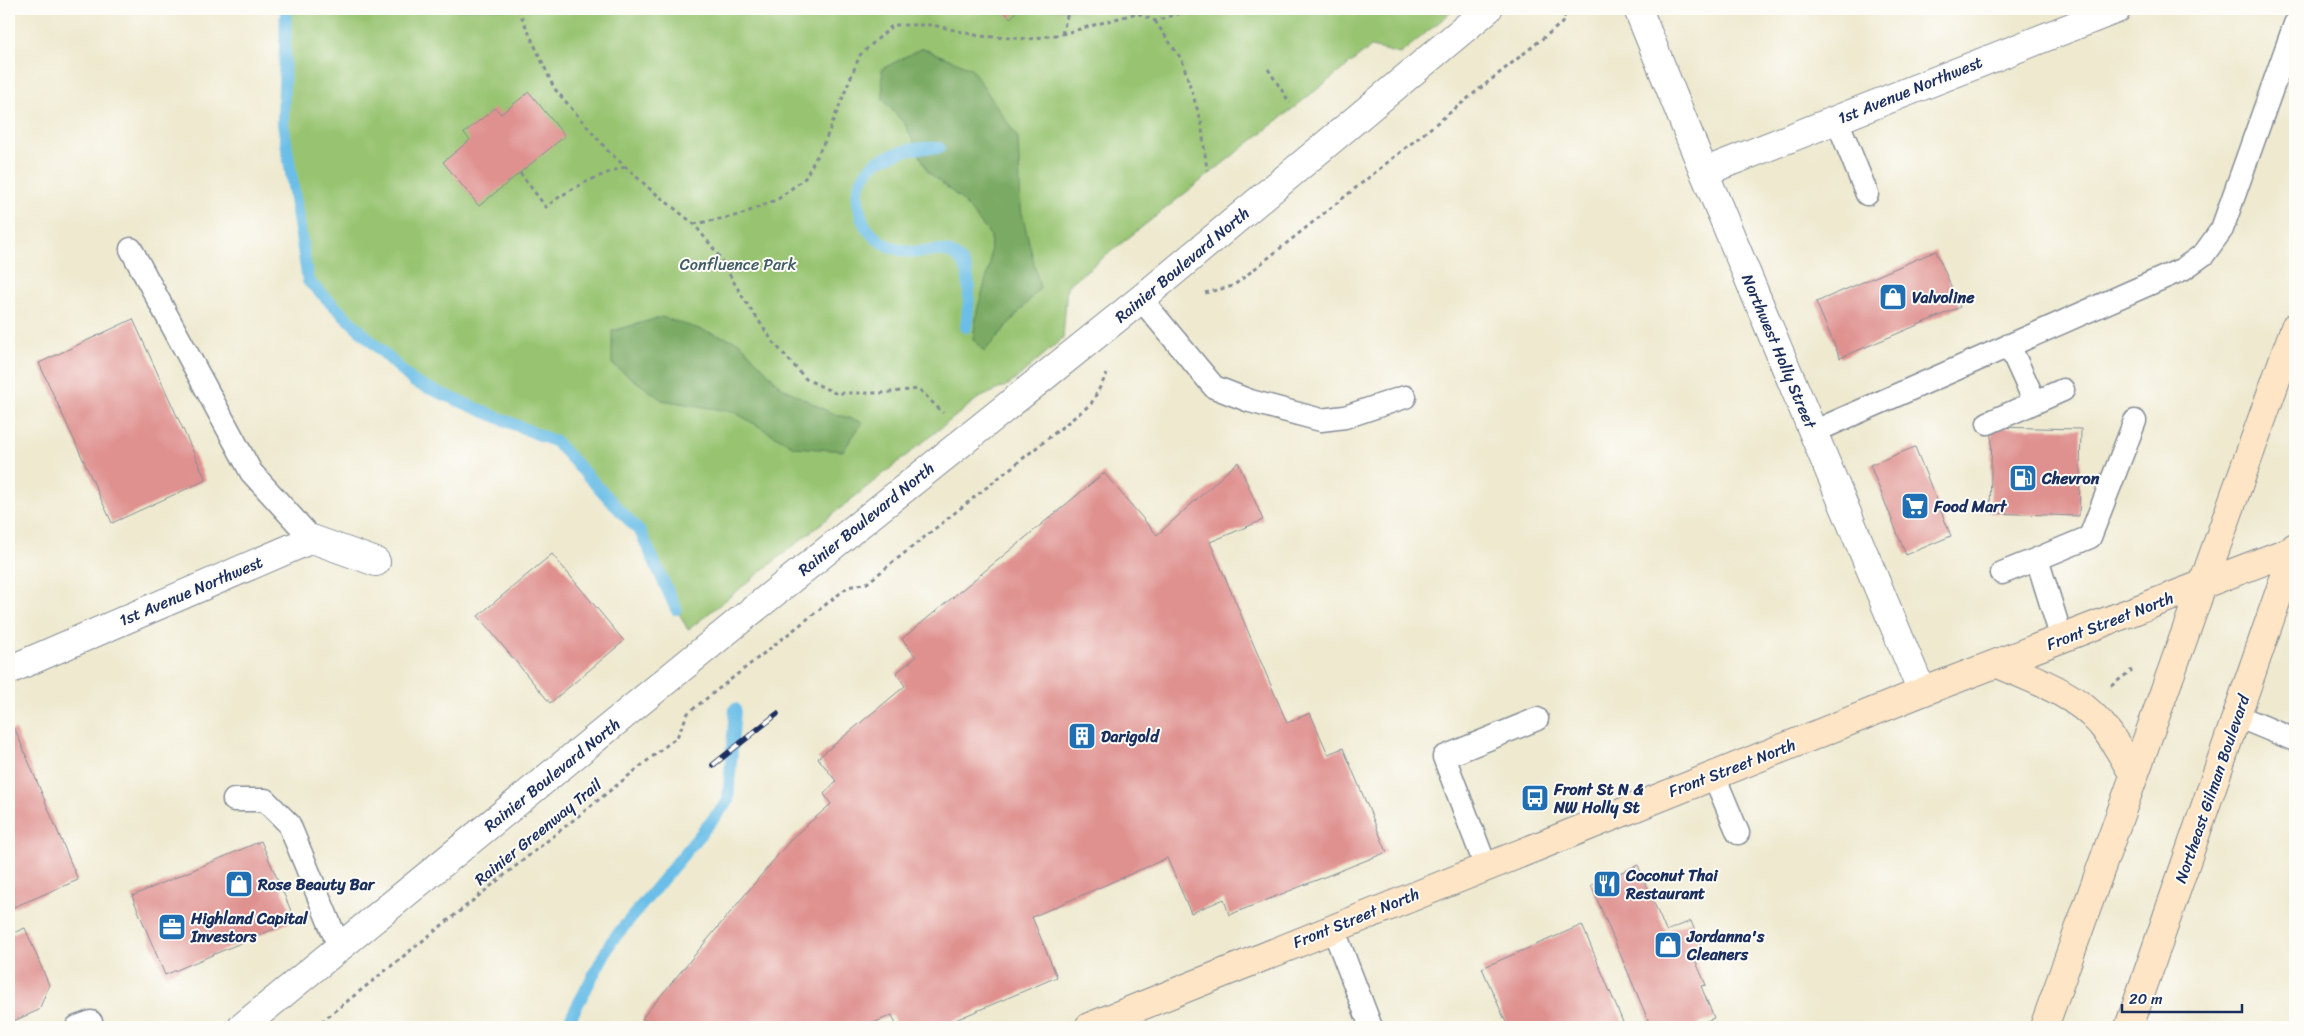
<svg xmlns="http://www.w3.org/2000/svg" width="2304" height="1036" font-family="Sriracha,sans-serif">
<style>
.green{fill:#98c471;stroke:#5a7a68}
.forest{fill:#7aaa63;stroke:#4a6c60}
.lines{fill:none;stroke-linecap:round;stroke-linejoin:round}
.stream{stroke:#6bbee7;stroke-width:12}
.building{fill:#df918f}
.lane-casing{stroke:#848c96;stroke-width:25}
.street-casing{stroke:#848c96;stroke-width:30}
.secondary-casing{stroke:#848c96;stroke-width:30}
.path{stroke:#848c96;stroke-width:3;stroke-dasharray:4 4;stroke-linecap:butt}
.lane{stroke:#fff;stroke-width:22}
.street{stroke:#fff;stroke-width:28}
.secondary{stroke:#fde5c5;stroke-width:28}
.rail-casing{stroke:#1b2f5e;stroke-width:5.5}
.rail{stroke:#fdfcf7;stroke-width:4;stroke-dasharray:11;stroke-linecap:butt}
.labels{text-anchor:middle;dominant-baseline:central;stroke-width:4;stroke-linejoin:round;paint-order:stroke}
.street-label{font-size:16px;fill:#1b2f5e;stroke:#fdfcf7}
.park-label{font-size:16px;fill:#405c64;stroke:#fdfcf7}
.poi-label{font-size:16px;font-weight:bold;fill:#1b2f5e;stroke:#fdfcf7;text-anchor:start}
</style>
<rect width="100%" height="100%" fill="#fdfcf7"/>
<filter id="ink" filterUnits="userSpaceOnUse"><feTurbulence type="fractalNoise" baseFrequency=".02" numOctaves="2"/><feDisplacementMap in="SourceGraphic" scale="10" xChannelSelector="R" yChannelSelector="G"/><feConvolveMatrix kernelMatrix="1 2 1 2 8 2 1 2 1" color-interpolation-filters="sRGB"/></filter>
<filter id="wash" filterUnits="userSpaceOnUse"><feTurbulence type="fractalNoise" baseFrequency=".0096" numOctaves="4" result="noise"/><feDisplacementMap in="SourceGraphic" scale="20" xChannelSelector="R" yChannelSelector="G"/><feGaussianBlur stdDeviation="1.12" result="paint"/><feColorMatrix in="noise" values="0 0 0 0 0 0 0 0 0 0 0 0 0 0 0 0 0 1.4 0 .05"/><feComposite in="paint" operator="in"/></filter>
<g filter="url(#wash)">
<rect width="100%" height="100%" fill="#eee9cf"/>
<path class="green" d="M286 9H1455L1400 54 1371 47 1067 286 1063 338 1010 384 977 399 688 630 661 579 641 533 556 442 414 382 308 281 283 123Z"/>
<path class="forest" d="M922 48 971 68 1018 138 1021 209 1040 288 984 352 973 339 977 311 990 265 991 236 961 199 928 172 905 124 883 100 882 69Z
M662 317 739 342 781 387 831 413 863 422 843 451 794 447 734 412 662 400 612 364V331Z"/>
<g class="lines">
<path class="stream" d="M286 9 283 123 308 281 414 382 556 442 641 533 676 609
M939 148C915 147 902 150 880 160 870 164 863 176 859 186 856 194 858 203 860 212 864 236 890 251 913 252 930 252 947 245 960 260 974 274 968 309 966 327
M570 1027 569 1021 611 942 728 801 735 709"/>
</g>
<g id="blocks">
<path class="building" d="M1000 9H1018L1011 18Z
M529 92 565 136 479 206 443 162 470 140 464 133 495 108 501 114Z
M1936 251 1960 307 1840 358 1816 302Z
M133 319 206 480 112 523 39 363Z
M1992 427 2081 429 2079 516 1990 513Z
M1915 447 1951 536 1906 555 1870 465Z
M1238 462 1263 520 1210 542 1287 723 1310 713 1328 754 1343 748 1387 852 1229 915 1224 899 1191 913 1167 858 1032 917 1057 977 939 1027H897L892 1015 864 1027H642L643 1017 793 837 831 804 824 794 836 781 818 758 905 686 896 673 916 657 902 639 1104 473 1157 535Z
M552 554 624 641 550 703 478 616Z
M15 729 78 880 9 909V732Z
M261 841 295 920 165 975 132 896Z
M1638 865 1666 931 1691 921 1702 949 1692 953 1706 985 1701 986 1714 1018 1692 1027H1651L1591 885Z
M1582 925 1625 1027H1508L1482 968Z
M25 928 49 985 39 1010 9 1023V935Z"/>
</g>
</g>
<g filter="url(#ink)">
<use href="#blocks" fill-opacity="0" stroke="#848c96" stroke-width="1"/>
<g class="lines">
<defs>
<path id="lane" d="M1837 120 1867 194
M131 249 251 472 312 539
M1141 299 1214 387 1250 401 1321 420 1345 417 1405 397
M2009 345 2035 402
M1988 423 2063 390
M1813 432 2183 269 2204 254 2222 229 2295 24
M2037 559 2090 537 2135 421
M2002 573 2037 559 2062 639
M2237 716 2295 740
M1714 776 1738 833
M234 800H265L289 824 340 949
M1486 867 1444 757 1537 719
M1333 928 1371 1027
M77 1027 91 1022 93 1027"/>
<path id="street" d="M1638 9 1704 172 1922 692
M1704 172 2117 9
M9 670 312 539 376 562
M242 1027 744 617 1141 299 1488 9"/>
<path id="secondary" d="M1998 664C2033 679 2076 694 2101 724 2115 740 2124 758 2134 776
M1089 1027 1922 692 2295 549
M2044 1027 2295 327
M2129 1027 2295 547"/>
</defs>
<use href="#lane" class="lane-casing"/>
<use href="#street" class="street-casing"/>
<use href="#secondary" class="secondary-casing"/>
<path class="path" d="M518 9 554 88 608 151 650 189 694 224 717 253 742 296 773 342 806 379 835 393H882L919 389 943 413
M1155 21 1182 60 1201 121 1207 170
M1062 34 1069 9
M1268 69 1290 103
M520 173 546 207C570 188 596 176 625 167
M694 224 740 215 778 199 805 178 825 141 860 55 893 25H933L979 36 1029 39 1062 34 1137 13 1155 21 1187 11
M1205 293 1233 286 1562 23 1567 9
M2111 686 2132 670
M315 1027 677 737 688 713 848 587 867 583 1091 404 1107 374"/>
<use href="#lane" class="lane"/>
<use href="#street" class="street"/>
<use href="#secondary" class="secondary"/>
<defs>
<path id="rail" d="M713 765 777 714"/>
</defs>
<use href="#rail" class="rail-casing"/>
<use href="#rail" class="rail"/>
</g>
</g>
<defs>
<symbol id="shop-square" viewBox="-11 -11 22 22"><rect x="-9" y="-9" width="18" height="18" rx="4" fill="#1f6fb2" stroke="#fdfcf7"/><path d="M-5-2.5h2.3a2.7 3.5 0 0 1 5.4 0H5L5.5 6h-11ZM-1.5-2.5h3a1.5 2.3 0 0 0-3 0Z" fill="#fff"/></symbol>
<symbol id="fuel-square" viewBox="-11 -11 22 22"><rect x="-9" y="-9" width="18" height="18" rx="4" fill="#1f6fb2" stroke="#fdfcf7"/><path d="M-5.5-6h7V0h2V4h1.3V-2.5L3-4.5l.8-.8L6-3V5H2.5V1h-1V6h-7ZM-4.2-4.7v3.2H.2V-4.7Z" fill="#fff"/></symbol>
<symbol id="supermarket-square" viewBox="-11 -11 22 22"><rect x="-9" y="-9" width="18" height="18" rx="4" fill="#1f6fb2" stroke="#fdfcf7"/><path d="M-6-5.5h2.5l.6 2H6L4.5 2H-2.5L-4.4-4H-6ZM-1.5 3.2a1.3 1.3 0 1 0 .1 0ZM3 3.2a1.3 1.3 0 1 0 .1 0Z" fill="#fff"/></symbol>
<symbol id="building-square" viewBox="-11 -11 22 22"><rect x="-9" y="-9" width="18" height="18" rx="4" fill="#1f6fb2" stroke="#fdfcf7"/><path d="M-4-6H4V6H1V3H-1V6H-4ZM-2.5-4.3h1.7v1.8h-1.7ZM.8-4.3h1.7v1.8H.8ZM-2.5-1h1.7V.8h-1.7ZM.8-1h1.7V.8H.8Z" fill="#fff"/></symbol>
<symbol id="bus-square" viewBox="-11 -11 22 22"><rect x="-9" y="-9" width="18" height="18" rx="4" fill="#1f6fb2" stroke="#fdfcf7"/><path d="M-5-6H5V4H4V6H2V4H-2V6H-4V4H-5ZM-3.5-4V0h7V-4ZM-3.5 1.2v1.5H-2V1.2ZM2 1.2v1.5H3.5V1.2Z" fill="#fff"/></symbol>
<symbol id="restaurant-square" viewBox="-11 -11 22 22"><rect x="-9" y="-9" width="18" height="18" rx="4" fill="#1f6fb2" stroke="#fdfcf7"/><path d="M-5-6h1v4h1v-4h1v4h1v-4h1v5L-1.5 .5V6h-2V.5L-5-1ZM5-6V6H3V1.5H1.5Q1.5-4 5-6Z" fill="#fff"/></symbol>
<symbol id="office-square" viewBox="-11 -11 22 22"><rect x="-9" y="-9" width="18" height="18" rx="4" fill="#1f6fb2" stroke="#fdfcf7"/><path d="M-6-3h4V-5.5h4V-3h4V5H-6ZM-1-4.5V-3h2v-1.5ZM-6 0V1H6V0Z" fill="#fff"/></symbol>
</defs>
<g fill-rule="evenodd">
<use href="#shop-square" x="1877" y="281" width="32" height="32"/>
<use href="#fuel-square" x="2007" y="462" width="32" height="32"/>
<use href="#supermarket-square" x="1899" y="490" width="32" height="32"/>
<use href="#building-square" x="1066" y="720" width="32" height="32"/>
<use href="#bus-square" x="1519" y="782" width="32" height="32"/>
<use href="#shop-square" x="223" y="868" width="32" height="32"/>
<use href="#restaurant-square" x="1591" y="868" width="32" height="32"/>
<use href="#office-square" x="156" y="911" width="32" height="32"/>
<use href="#shop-square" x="1652" y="929" width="32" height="32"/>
</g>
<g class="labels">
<g class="street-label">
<text transform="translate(1910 90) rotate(-22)">1st Avenue Northwest</text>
<text transform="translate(1182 265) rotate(-40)">Rainier Boulevard North</text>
<text transform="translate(1779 351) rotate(67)">Northwest Holly Street</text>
<text transform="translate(866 519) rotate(-39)">Rainier Boulevard North</text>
<text transform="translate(191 591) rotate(-23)">1st Avenue Northwest</text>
<text transform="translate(2110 621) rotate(-21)">Front Street North</text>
<text transform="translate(1732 768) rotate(-21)">Front Street North</text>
<text transform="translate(552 775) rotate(-39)">Rainier Boulevard North</text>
<text transform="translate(2212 789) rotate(-71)">Northeast Gilman Boulevard</text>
<text transform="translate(538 832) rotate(-39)">Rainier Greenway Trail</text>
<text transform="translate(1356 918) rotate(-22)">Front Street North</text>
</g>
<g class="park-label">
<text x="738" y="264">Confluence Park</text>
</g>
<g class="poi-label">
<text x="1912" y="297">Valvoline</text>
<text x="2042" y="478">Chevron</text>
<text x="1934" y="506">Food Mart</text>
<text x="1101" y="736">Darigold</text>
<text x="1554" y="789">Front St N &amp;<tspan x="1554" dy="18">NW Holly St</tspan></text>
<text x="1626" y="875">Coconut Thai<tspan x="1626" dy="18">Restaurant</tspan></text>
<text x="258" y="884">Rose Beauty Bar</text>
<text x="191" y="918">Highland Capital<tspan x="191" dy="18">Investors</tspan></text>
<text x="1687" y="936">Jordanna's<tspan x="1687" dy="18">Cleaners</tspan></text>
</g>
</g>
<rect width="2304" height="1036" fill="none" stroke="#fdfcf7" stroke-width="30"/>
<path d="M2122 1004v8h120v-8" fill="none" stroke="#1b2f5e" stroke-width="2.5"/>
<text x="2129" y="1004" font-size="15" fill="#1b2f5e" stroke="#fdfcf7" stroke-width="4" paint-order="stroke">20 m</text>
</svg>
